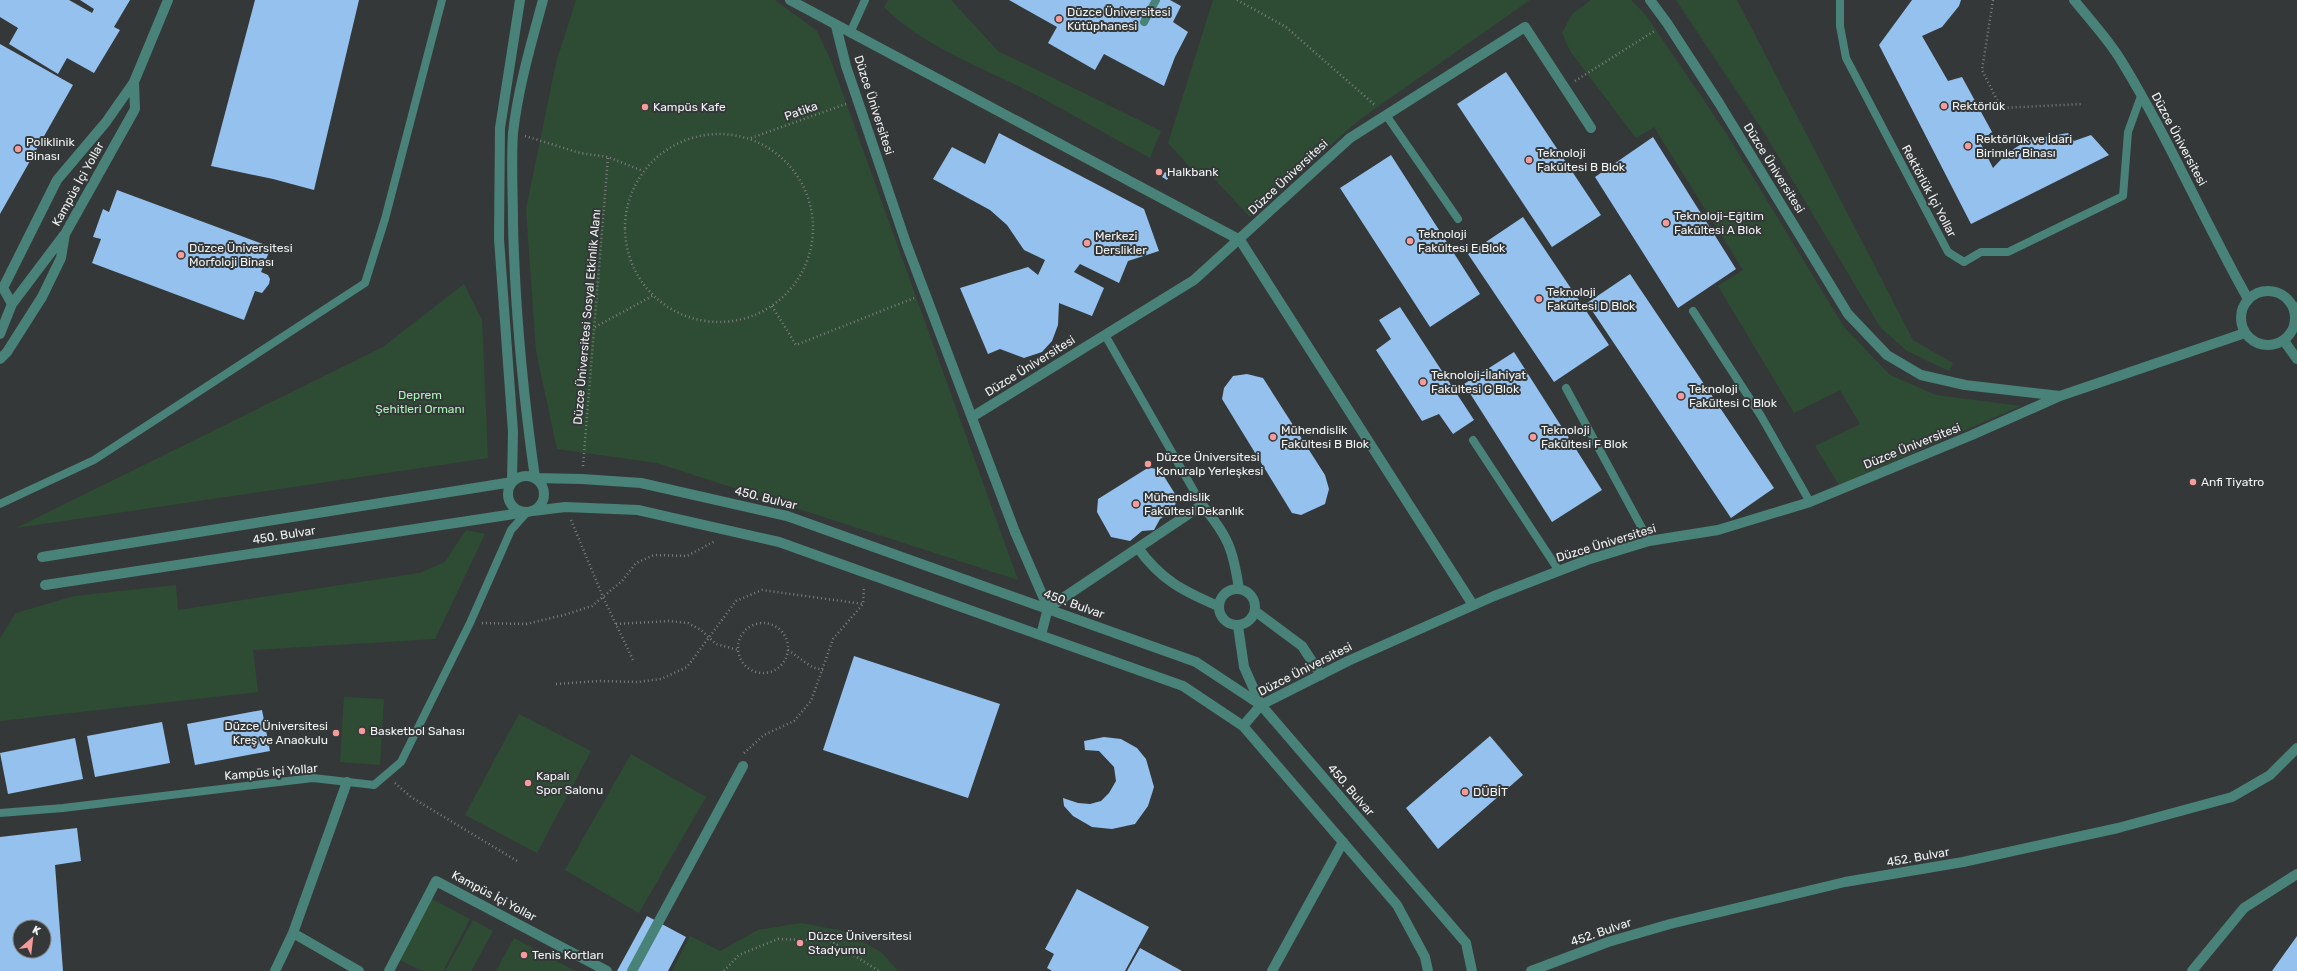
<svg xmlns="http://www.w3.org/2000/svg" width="2297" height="971" font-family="Rubik,sans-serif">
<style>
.green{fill:#2e4c33}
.building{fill:#94c1ed;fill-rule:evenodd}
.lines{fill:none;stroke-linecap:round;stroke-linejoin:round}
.path{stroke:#7b7d7e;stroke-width:2.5;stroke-dasharray:1 3;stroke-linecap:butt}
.service{stroke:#488278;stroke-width:8}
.pedestrian{stroke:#488278;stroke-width:10}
.minor{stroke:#488278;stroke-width:10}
.tertiary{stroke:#488278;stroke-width:10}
.poi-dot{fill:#f59b99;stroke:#353839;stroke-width:1.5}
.labels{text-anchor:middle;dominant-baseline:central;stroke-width:4;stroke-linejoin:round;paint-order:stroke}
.poi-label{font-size:12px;fill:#f2f4f4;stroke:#353839;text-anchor:start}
.street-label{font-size:12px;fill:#f2f4f4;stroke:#353839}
.park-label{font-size:12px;fill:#abf4b8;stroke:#353839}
</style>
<rect width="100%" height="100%" fill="#353839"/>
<path class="green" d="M576 0H775L817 31 831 61 1018 580 657 463 557 449 536 351 526 209 556 63Z
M888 0H951L998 51 1161 131 1150 158C1112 138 1076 116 1038 96 987 69 926 49 884 7Z
M1213 0H1530L1359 120 1250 217 1204 168 1196 174 1168 143Z
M1591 0H1631L1645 14 1726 133 1844 327 1890 375 1936 395 2021 406 1839 485 1815 446 1860 424 1840 390 1794 413 1718 286 1743 270 1654 127 1636 138 1570 51 1562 33 1572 14Z
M1676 0H1737L1913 340 1953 363 1949 371 1907 351 1880 327 1765 134Z
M464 284 482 320 488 458 16 528 383 347Z
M466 530 485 534 435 639 253 650 258 692 0 721V638L16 613 74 596 176 585 178 610 419 573 445 562Z
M344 697 384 699 380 765 340 762Z
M519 714 591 751 537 853 465 815Z
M631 754 706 797 639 913 565 870Z
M430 898 470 919 443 971H422L398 959Z
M473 920 493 931 471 971H445Z
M801 923 843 931 881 952 898 971H672L690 936 720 951 758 930Z
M514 938 575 971H496Z"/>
<path class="building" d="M0 0H69L92 13 94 9 80 0H130L114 27 120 30 94 73 67 58 58 74 9 44 18 28 0 17Z
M255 0H359L314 190 273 179 211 166Z
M1009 0H1170L1181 6 1173 22 1188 32 1175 57 1164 86 1104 54 1095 70 1048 43 1057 27Z
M1912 0H1961L1959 6 1942 27 1922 36 1948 81 1962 77 1992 132 1980 142 1993 168 2007 153 2028 140 2068 133 2074 141 2091 135 2109 155 1971 224 1879 45Z
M0 44 73 85 0 214Z
M1506 72 1601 215 1552 247 1457 104Z
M999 133 1144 209 1159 251 1128 261 1119 283 1080 264 1074 272 1104 288 1092 316 1059 303 1058 325 1052 341 1042 352 1024 358 1000 349 988 354 960 288 1028 267 1038 275 1045 260 1024 250 1007 225 990 210 933 179 952 147 985 164Z
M1653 137 1736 269 1678 308 1595 177Z
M1391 155 1480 294 1430 327 1340 188Z
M1158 168 1163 171 1160 176 1155 173Z
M1165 172 1170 175 1167 180 1162 177Z
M117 190 271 247 261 272 268 275 270 279 269 284 262 293 255 291 244 320 92 263 101 239 93 237 103 209 109 212Z
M1523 217 1609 345 1554 382 1468 254Z
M1630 274 1774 488 1731 518 1587 303Z
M1400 307 1474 420 1453 434 1439 414 1422 421 1376 350 1391 339 1379 320Z
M1514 352 1602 490 1552 522 1464 384Z
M1247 374 1263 378 1325 475 1329 489 1325 504 1301 515 1292 513 1222 399 1224 388 1233 376Z
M1152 468 1160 470 1177 497 1174 510 1160 519 1154 530 1142 531 1130 541 1111 537 1097 512 1098 499 1146 469Z
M854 656 1000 704 968 798 823 750Z
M262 710 270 751 195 765 187 724Z
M162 722 170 763 95 777 87 736Z
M1490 736 1523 775 1438 849 1406 808Z
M1104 737 1121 739 1137 748 1146 759 1154 787 1148 806 1135 824 1112 829 1092 827 1073 816 1064 806 1063 798 1078 803 1090 804 1101 801 1109 793 1116 781 1114 767 1099 751 1085 750 1084 741Z
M75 738 83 779 8 794 0 753Z
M77 828 81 861 55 865 63 971H0V837ZM20 927H44V951H20Z
M1077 889 1149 927 1125 971H1052L1047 968 1054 954 1045 949Z
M647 916 686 937 668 971H617Z
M2297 936V971H2272Z
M1140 948 1182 971H1127Z"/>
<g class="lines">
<path class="path" d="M1237 0 1286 27 1376 106
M1993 0 1982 70 2001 108 2083 104
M1575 81 1656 30
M625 228a94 94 0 1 1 188 0a94 94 0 1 1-188 0Z
M525 136 580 153 608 157 643 171
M751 138 846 104
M772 306 796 345 914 298
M595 327 654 295
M583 466 608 157
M571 520 603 597 633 660
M738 648a25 25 0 1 1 50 0a25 25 0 1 1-50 0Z
M482 623 526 624 564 615 592 606 622 581 636 563 654 555 687 556 715 541
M616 624 669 621 688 623 701 630 716 644 738 650
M788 650 812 667 823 670
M556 684 599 681 638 682 661 679 687 667 736 601 762 590 863 604
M744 753 764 735 794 721 811 701 833 639 863 604 864 587
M395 783 411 797 517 861
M724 971 739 955 778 939 831 941 879 971"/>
<path class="service" d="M1840 0V26L1846 58 1948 252 1964 262 1981 252H2008L2123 196 2128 132 2141 96
M1144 22 1156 0
M850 33 865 0
M1386 115 1458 219
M1693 311 1761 416 1810 502
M1105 335 1202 505
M1566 388 1649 541
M1473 440 1559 571
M0 504 94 460 365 283 385 219 442 0
M0 813 63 808 313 778 374 785 401 762 470 623 511 530 527 512"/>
<path class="pedestrian" d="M1138 548C1161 580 1183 591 1218 606
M1219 607a18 18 0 1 1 36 0a18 18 0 1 1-36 0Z
M1048 608 1202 505C1228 536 1233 549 1239 589
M1255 611 1302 646 1321 675
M1238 626 1244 667 1261 705
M1272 971 1343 842"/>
<path class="minor" d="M12 304 64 235
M2294 309 2297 307
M0 334 12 304 3 288 57 180 106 122 134 82 168 0
M2284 341 2297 359
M0 359 7 352 42 297 61 258 65 234 135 109 134 82
M293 933 359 971
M275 971 293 933 347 782
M389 971 436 881 607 971
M632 971 743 766
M1531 971 1608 942 1670 924 1845 882 1963 862 2118 828 2232 797 2270 775 2297 748
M2192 971 2244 908 2297 874"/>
<path class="tertiary" d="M790 0 1240 240 1473 605
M1650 0 1667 23 1719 103 1848 314 1887 355 1921 375 1965 385 2060 396
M2074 0C2090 20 2109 40 2122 62 2169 139 2204 221 2248 299
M836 26 846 66 906 243 1015 532 1048 608 1041 635
M2241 318a27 27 0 1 1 54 0a27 27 0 1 1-54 0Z
M972 417 1194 280 1350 138 1525 27 1591 128
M508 494a18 18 0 1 1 36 0a18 18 0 1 1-36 0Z
M535 478 582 479 641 483 787 516 1196 662 1261 705 1466 943 1472 971
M535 478C523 394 515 309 513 224 513 194 511 163 513 133 518 88 531 44 543 0
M512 482 513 432 499 239 500 128 520 0
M533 511 565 507 638 510 779 542 1183 686 1243 726 1397 905 1425 957 1428 971
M42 557 512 482
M45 585 527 512
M1243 726 1261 705 1348 661 1494 596 1587 560 1649 541 1718 530 1810 502 1972 435 2060 396 2245 333"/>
</g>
<g class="poi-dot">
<circle cx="1059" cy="19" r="4"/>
<circle cx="1944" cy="106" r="4"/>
<circle cx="645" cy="107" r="4"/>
<circle cx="1968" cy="146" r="4"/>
<circle cx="18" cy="149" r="4"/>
<circle cx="1529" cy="160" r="4"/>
<circle cx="1159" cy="172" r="4"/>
<circle cx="1666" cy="223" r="4"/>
<circle cx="1410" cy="241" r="4"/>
<circle cx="1087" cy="243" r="4"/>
<circle cx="181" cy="255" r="4"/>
<circle cx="1539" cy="299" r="4"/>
<circle cx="1423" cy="382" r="4"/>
<circle cx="1681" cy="396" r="4"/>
<circle cx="1273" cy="437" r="4"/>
<circle cx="1533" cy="437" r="4"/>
<circle cx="1148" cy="464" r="4"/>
<circle cx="2193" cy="482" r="4"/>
<circle cx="1136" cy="504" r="4"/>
<circle cx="362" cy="731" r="4"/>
<circle cx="336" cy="733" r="4"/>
<circle cx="528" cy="783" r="4"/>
<circle cx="1465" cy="792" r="4"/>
<circle cx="800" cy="943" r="4"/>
<circle cx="524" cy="955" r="4"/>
</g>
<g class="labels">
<g class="poi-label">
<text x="1067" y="12">Düzce Üniversitesi<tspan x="1067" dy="14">Kütüphanesi</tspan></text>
<text x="1952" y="106">Rektörlük</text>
<text x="653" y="107">Kampüs Kafe</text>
<text x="1976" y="139">Rektörlük ve İdari<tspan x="1976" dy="14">Birimler Binası</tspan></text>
<text x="26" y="142">Poliklinik<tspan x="26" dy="14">Binası</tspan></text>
<text x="1537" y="153">Teknoloji<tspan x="1537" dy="14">Fakültesi B Blok</tspan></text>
<text x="1167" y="172">Halkbank</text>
<text x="1674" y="216">Teknoloji-Eğitim<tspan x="1674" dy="14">Fakültesi A Blok</tspan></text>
<text x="1418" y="234">Teknoloji<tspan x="1418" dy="14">Fakültesi E Blok</tspan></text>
<text x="1095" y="236">Merkezi<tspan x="1095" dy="14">Derslikler</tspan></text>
<text x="189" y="248">Düzce Üniversitesi<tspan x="189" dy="14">Morfoloji Binası</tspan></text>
<text x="1547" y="292">Teknoloji<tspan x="1547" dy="14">Fakültesi D Blok</tspan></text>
<text x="1431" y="375">Teknoloji-İlahiyat<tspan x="1431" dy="14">Fakültesi G Blok</tspan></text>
<text x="1689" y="389">Teknoloji<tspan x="1689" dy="14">Fakültesi C Blok</tspan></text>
<text x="1281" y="430">Mühendislik<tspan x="1281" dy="14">Fakültesi B Blok</tspan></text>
<text x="1541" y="430">Teknoloji<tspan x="1541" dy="14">Fakültesi F Blok</tspan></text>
<text x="1156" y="457">Düzce Üniversitesi<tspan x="1156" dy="14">Konuralp Yerleşkesi</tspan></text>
<text x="2201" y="482">Anfi Tiyatro</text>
<text x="1144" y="497">Mühendislik<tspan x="1144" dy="14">Fakültesi Dekanlık</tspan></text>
<text x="328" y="726" text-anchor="end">Düzce Üniversitesi<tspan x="328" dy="14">Kreş ve Anaokulu</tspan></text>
<text x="370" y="731">Basketbol Sahası</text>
<text x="536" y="776">Kapalı<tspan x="536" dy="14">Spor Salonu</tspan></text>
<text x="1473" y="792">DÜBİT</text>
<text x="808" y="936">Düzce Üniversitesi<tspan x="808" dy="14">Stadyumu</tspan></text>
<text x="532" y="955">Tenis Kortları</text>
</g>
<g class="street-label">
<text transform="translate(874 105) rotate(72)">Düzce Üniversitesi</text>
<text transform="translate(801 111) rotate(-20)">Patika</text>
<text transform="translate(2179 139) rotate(62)">Düzce Üniversitesi</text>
<text transform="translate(1774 168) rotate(58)">Düzce Üniversitesi</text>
<text transform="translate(1288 177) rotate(-43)">Düzce Üniversitesi</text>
<text transform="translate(78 184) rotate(-61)">Kampüs İçi Yollar</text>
<text transform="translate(1929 191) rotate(62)">Rektörlük İçi Yollar</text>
<text transform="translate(587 317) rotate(-85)">Düzce Üniversitesi Sosyal Etkinlik Alanı</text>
<text transform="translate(1030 366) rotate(-32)">Düzce Üniversitesi</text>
<text transform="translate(1912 446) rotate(-22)">Düzce Üniversitesi</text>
<text transform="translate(766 498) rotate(14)">450. Bulvar</text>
<text transform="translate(284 535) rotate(-9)">450. Bulvar</text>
<text transform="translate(1606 543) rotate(-17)">Düzce Üniversitesi</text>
<text transform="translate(1074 604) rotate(20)">450. Bulvar</text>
<text transform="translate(1305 669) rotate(-27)">Düzce Üniversitesi</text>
<text transform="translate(271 772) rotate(-5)">Kampüs içi Yollar</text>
<text transform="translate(1351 790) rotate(49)">450. Bulvar</text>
<text transform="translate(1918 857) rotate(-10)">452. Bulvar</text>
<text transform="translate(494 896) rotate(28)">Kampüs İçi Yollar</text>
<text transform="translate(1601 932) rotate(-19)">452. Bulvar</text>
</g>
<g class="park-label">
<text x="420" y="395">Deprem<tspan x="420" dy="14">Şehitleri Ormanı</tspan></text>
</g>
</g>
<g transform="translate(32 939) rotate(28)"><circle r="19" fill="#353839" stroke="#818384"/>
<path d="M0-3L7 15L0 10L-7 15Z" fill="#f59b99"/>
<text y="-6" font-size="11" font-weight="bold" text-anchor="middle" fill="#f2f4f4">K</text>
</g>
</svg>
